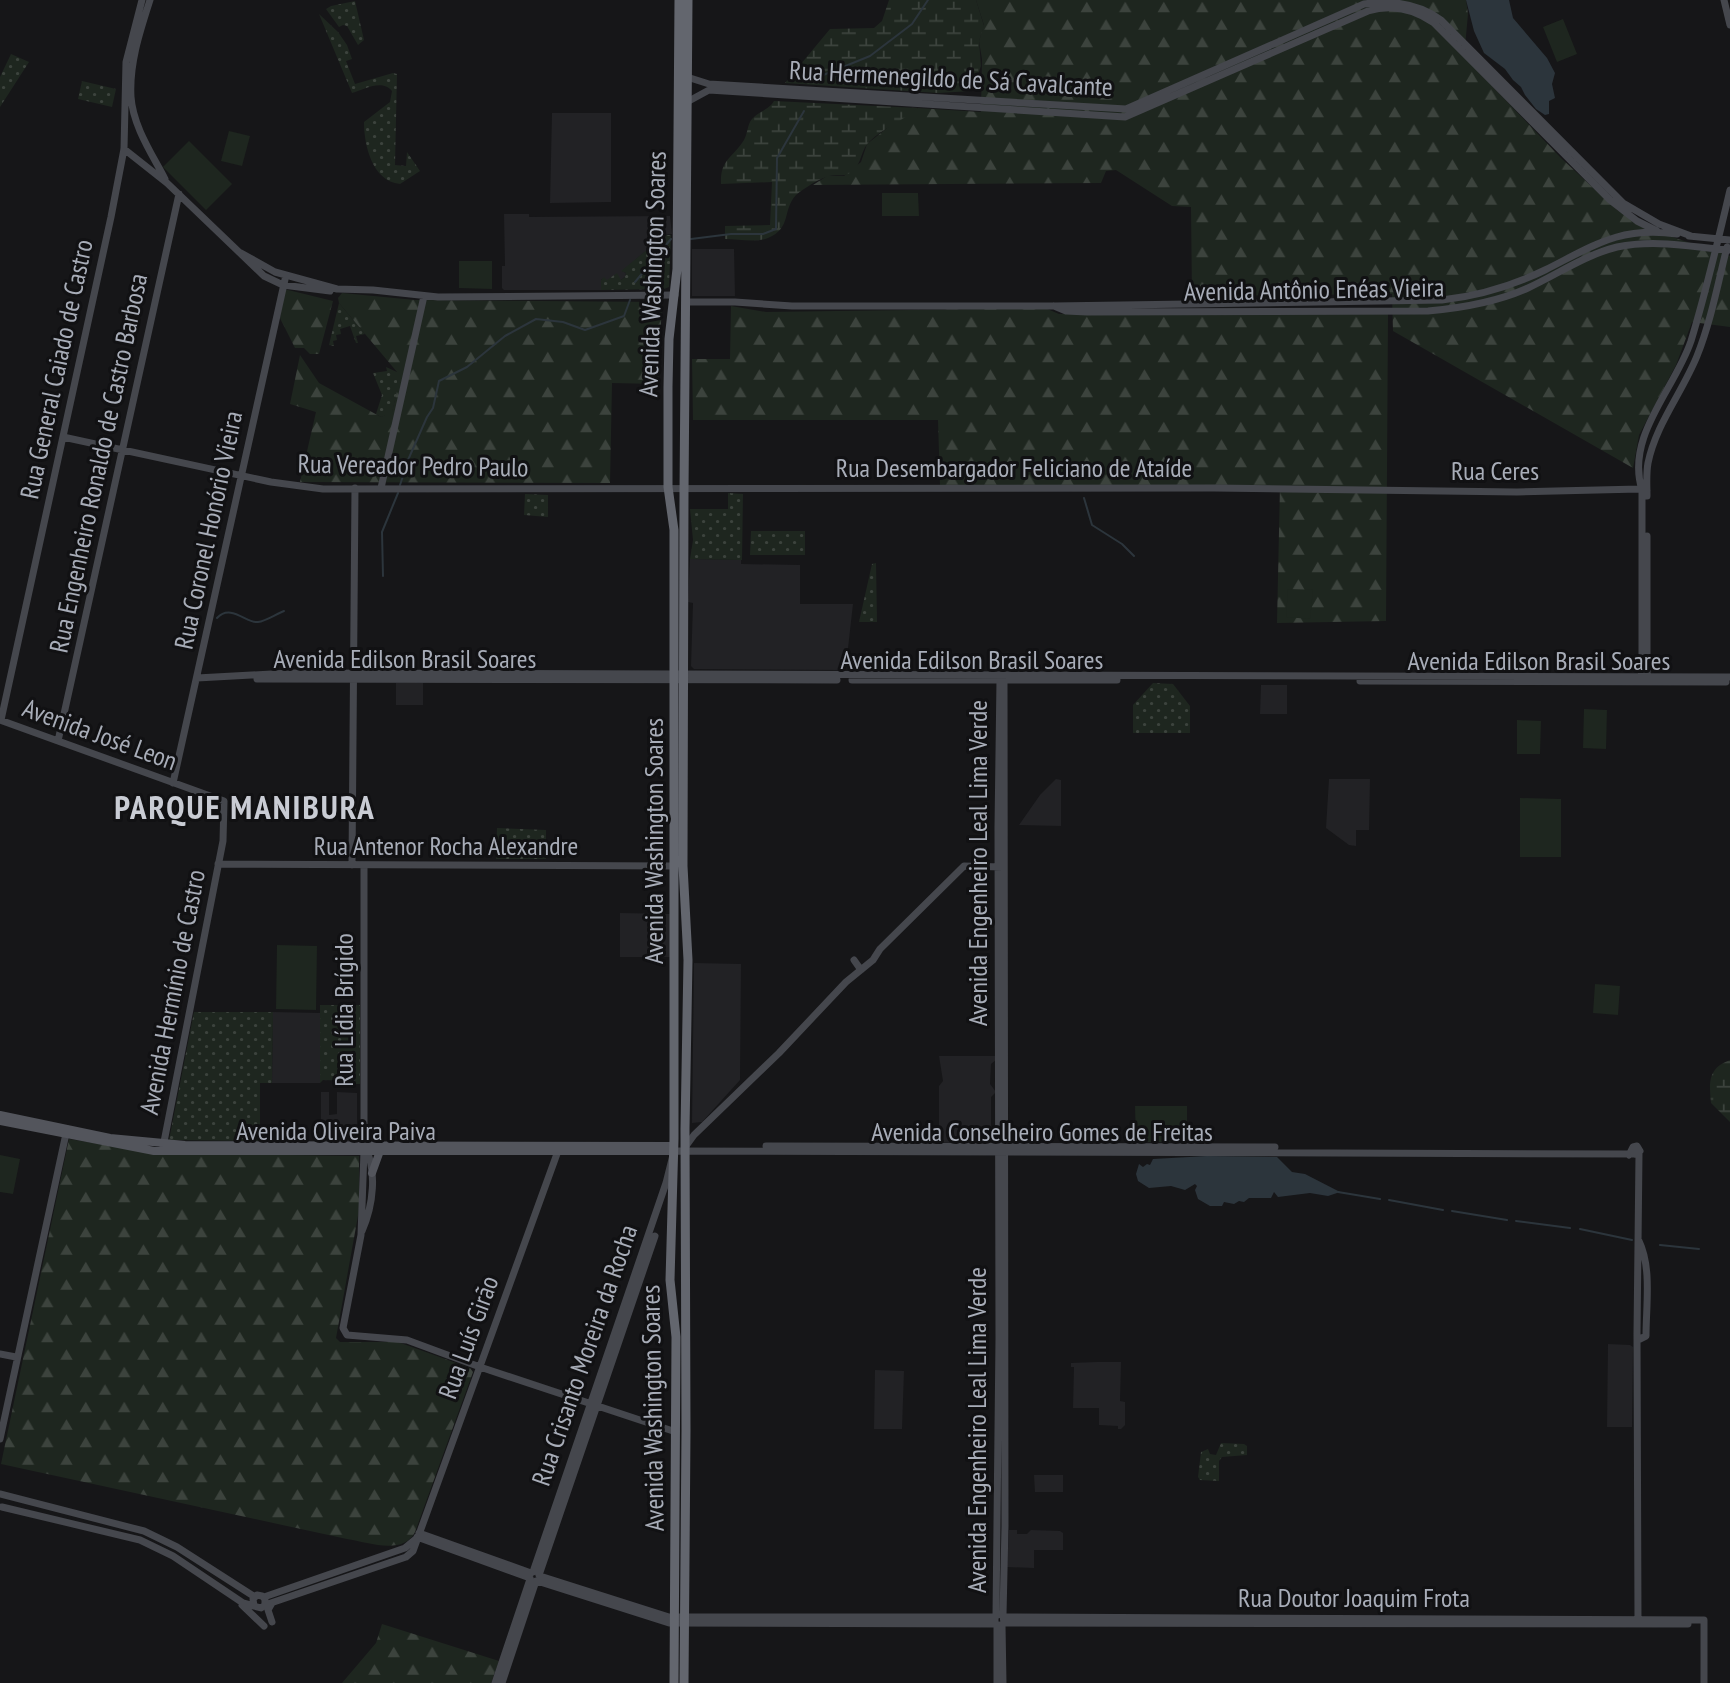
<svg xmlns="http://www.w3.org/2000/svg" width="1730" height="1683" font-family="'PT Sans Narrow',sans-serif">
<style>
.built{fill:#222225}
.green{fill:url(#green-dots)}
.forest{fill:url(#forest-firs)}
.wetland{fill:url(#wetland-marsh)}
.pitch{fill:#1e261f}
.water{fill:#2c353c}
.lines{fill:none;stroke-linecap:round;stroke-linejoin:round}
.stream{stroke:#2c353c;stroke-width:2}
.secondary{stroke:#45474d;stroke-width:7}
.primary{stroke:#53555c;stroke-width:8}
.highway{stroke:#63666e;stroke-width:9}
.labels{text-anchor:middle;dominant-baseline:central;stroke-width:6;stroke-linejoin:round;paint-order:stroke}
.street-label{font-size:26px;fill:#a8adb8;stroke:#111113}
.district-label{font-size:33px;font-weight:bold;letter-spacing:2px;fill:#c9ccd4;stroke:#111113}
</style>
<defs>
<pattern id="green-dots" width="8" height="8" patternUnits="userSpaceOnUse" patternTransform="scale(1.75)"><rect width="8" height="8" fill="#1e261f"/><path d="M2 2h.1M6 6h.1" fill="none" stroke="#3c433d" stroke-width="1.8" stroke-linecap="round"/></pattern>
<pattern id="forest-firs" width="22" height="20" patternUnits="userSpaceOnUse" patternTransform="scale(1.75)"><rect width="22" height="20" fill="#1e261f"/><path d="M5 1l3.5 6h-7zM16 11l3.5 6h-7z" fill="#3c433d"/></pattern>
<pattern id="wetland-marsh" width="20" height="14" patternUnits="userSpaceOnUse" patternTransform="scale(1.75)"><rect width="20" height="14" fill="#1e261f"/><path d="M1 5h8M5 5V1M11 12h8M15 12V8" fill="none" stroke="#3c433d"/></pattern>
</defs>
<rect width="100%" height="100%" fill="#161618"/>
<path class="built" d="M552 113H611V202L550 203Z
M504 214H529V217L670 216 672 234 662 235 660 237 662 240 657 250 653 245 622 271 626 273 625 277 621 280H606L604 278 601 280V290H504L502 288V266H505Z
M692 249H734L735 296H692Z
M690 559 741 560V564L800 565V604H853L846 666 844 670 694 669 691 666 693 603 688 602Z
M396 683H423V705H396Z
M1261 685H1287V714H1260Z
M1056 779 1061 780V826L1019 825 1040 795Z
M1329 779H1370L1369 830H1356V846L1349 845 1326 828Z
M620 913 671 914 670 957H620Z
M694 963 741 964 740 1080 702 1122 692 1123Z
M273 1012 320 1013V1083H272Z
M939 1056H996V1060L991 1064 990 1084 996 1092 991 1097V1126L994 1129V1141L990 1144 942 1142 939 1139V1086L943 1081Z
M321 1092H329V1115L337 1114V1092L357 1093V1142L321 1141Z
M1608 1344 1630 1345 1633 1347 1632 1427H1607Z
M1097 1362H1121L1120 1401 1125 1402V1425L1121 1429H1118V1426L1099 1425V1408H1073L1074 1367H1071V1363Z
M875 1370 904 1371 902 1429H874Z
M1034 1475H1063V1492H1035Z
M1009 1530H1017V1534H1027L1031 1530 1060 1531 1063 1533V1550H1034V1568L1007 1567Z"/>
<path class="green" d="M355 1 364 40 358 45 347 26 343 25 339 27 326 9 331 6Z
M319 14 338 32 347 45 352 59 346 61 355 84 393 73 397 74 395 165 406 166 407 152 420 171 400 184C372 181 364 145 364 122L390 102 392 91C382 79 365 89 352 93Z
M11 54 29 62 0 107V77Z
M82 81 116 89 112 107 78 99Z
M662 235H671L669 287 664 289 601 290V280L604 277 607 280 617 273 621 280 625 277 626 273 621 271 653 245 657 249Z
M339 303 365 334 356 336 358 343H356L350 326 340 329 341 334 336 335 337 340 333 341 334 346 329 345Z
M386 367 397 372V391L392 413 381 417 376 414 382 395 373 373 387 371Z
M728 493 743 494 742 560 690 559 693 540 690 509H728Z
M525 494 548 495V517L524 515Z
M751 531H805V555H750Z
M876 563 877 622H859L872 564Z
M1153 683 1173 684 1190 706V733H1133V705Z
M497 828 546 830V859H496Z
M320 1005H360V1084H355L351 1081 323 1080 320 1083Z
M194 1012H273L272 1083H260V1141L169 1140Z
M1221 1443 1244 1444 1247 1446V1455L1222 1457 1219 1461V1481L1200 1480 1198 1477 1201 1452 1208 1449 1210 1454 1216 1455Z"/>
<path class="forest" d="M976 0H1466L1468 14 1464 57 1561 158 1617 210 1648 229 1730 256V327L1692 322 1676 365 1639 435 1633 468 1393 331 1392 294 1192 296 1191 207 1172 206 1116 170 1106 171 1101 183 813 185 827 176H844L861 162 867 144 896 121 918 108 981 112 982 59 979 41 984 25Z
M284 289 333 301 319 354H310L304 348H295L280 318Z
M342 293 415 300 662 302 658 384 612 383 610 483 300 482 316 412 290 404 300 355 319 383 381 417 392 412 397 391V372L339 303 338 298Z
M731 306 766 312 1045 308 1059 314 1388 313 1386 621 1277 623 1280 486 940 485 938 420H693L692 359H730Z
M69 1139 153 1153 359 1156V1210L336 1338 340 1342H398L470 1368 473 1372 415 1532C403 1556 368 1542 347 1539L1 1464Z
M382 1624 499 1661 491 1683H342L376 1643Z"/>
<path class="wetland" d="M889 0H976L984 26 979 41 981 66 972 91 938 93 785 83 830 29 874 28 882 21Z
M774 101 918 108C903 121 883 128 869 142 860 151 862 166 850 173 843 177 836 174 829 176 820 178 803 189 796 195 782 210 792 228 768 238 757 243 738 239 725 239V226L770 225 772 182 721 184C720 159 733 158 744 140 748 133 747 125 752 119 759 111 769 110 774 101Z
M1730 1060V1122L1711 1103C1709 1082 1708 1068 1730 1060Z"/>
<path class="pitch" d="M1563 19 1577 54 1557 62 1543 27Z
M229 131 250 136 242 166 221 161Z
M189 141 232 184 206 210 163 167Z
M882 193H918L919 216H882Z
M459 261H492V289L459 288Z
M1288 589 1313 590 1310 619 1286 617Z
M1584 709 1607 710 1606 749 1583 748Z
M1517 720 1541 721 1540 754H1517Z
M1520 798 1561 799V857H1520Z
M277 945 317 946 316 1010 276 1009Z
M1595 984 1620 986 1618 1015 1593 1013Z
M1135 1106H1187V1142H1136Z
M0 1155 20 1159 13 1194 0 1192Z"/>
<path class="water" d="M1466 0H1509L1513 18 1547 58 1555 73 1552 84 1555 98 1549 101V114L1545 115 1536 109 1525 95 1521 87 1513 80 1505 69 1484 53 1474 31Z
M1207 1156 1277 1157 1292 1172 1305 1174 1340 1192 1328 1196 1310 1193 1278 1197 1274 1192 1271 1198H1249L1244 1202 1239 1201 1234 1204 1224 1202 1222 1206H1210L1198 1199 1195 1190 1197 1186 1195 1184 1185 1190 1171 1186 1149 1188 1138 1181 1136 1174 1139 1164 1143 1167 1147 1164 1150 1165 1153 1159Z"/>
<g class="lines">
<path class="stream" d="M811 80 870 56 912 24 928 0
M691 239 731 234H763L776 229 777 158 804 111
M635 282 671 239
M400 485 403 476 408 471V460L427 417 433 408 439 381 467 367 505 336 536 319 563 322 585 330 624 316 630 300
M1084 498 1092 525 1122 544 1134 556
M383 576 382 532 398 493
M217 618C231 603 247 624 258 622 266 621 276 614 284 611
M1338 1192 1380 1199
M1389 1200 1443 1210
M1452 1211 1507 1220
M1516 1221 1570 1228
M1580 1229 1632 1240
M1660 1245 1699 1249"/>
<path class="secondary" d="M150 0C140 31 129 64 131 97 133 126 152 154 165 179
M1724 0 1730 25
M687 77 709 84 1126 109 1364 4C1392 0 1418 3 1441 20L1623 203 1659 224 1691 236
M687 102 709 90 1125 117 1368 11C1391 4 1414 9 1434 23L1610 200 1637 221 1657 231
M124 149 167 183 264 276 283 285 330 291
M1689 236 1730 240
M241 253 275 272 337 289 373 290 438 297 675 295
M686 302H735L792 306H1054L1442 300C1478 296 1512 286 1545 270 1593 246 1619 226 1677 234
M1054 306 1066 311 1087 312 1428 311C1462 308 1497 302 1528 288 1558 274 1585 255 1617 247 1656 239 1691 247 1730 250
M63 437 271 482 323 489 1214 488 1517 492 1639 489 1647 491
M381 488 424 296
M1647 496C1647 485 1646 474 1648 463 1656 424 1682 393 1697 356 1711 321 1718 283 1727 247
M197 678 290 673 1730 677
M1647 678V536
M257 679 837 680
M852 680H1117
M1642 680V490C1625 436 1675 389 1691 341 1706 292 1718 241 1730 190
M1360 681 1726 682
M0 720 224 801 223 841 163 1147
M1 720 111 217 124 149 126 62 142 0
M58 741 179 194
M173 783 286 275
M218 864 674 866
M352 865 355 488
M854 960 861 970
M686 1146 694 1135 779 1053 846 982 873 960 880 949 964 866 1002 867
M766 1146 1275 1147
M364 1151 361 1235 343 1328 347 1335 407 1340 480 1367 676 1432
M1629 1155 1633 1147 1637 1146 1640 1151 1635 1154
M362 1231C373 1206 378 1170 364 1145V866
M1638 1340 1646 1336C1646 1306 1652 1268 1639 1241
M0 1354 16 1357
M0 1439 67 1129
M0 1494 144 1531 177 1547 255 1597
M2 1507 140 1540 173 1556 243 1603 254 1606
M419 1533 531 1573
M417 1537 530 1578
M533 1572 666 1183 674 1151 1635 1154
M539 1575 655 1236
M540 1576 669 1617H995
M537 1581 669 1623 996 1624
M264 1597 405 1548 417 1538
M272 1603 268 1610 272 1622
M242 1605 264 1626
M265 1605V1599L262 1596 257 1595 253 1599 254 1606 261 1608 265 1605 406 1557 413 1551 558 1151
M996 1615 999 1338 998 827 1000 679
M1003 1615 1005 1526 1004 676
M1005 1617 1704 1620V1683
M1004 1623 1003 1615 999 1614 995 1617V1623L999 1626 1004 1623 1688 1624
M1638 1623 1637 1334 1639 1154
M1002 1625 1003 1683
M495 1683 530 1579
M502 1683 536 1581
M997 1683V1625"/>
<path class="primary" d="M0 1115 110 1138 185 1145 673 1146
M0 1121 154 1151H674
M372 1173 380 1151"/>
<path class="highway" d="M674 1683 676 1337 670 1280 674 1139V530L668 487V387L669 339 677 269 679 0
M684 1683 686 1431 685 1129 688 960 683 866 684 494 688 0"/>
</g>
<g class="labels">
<g class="street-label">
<text transform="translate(951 78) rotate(3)">Rua Hermenegildo de Sá Cavalcante</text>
<text transform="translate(652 274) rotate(-88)">Avenida Washington Soares</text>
<text transform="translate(1314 289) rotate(-1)">Avenida Antônio Enéas Vieira</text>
<text transform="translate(56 369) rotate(-78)">Rua General Caiado de Castro</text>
<text transform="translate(98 463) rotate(-78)">Rua Engenheiro Ronaldo de Castro Barbosa</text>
<text transform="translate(413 465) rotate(1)">Rua Vereador Pedro Paulo</text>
<text x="1014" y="467">Rua Desembargador Feliciano de Ataíde</text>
<text x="1495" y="470">Rua Ceres</text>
<text transform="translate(208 530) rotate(-78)">Rua Coronel Honório Vieira</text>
<text x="405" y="658">Avenida Edilson Brasil Soares</text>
<text x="972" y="659">Avenida Edilson Brasil Soares</text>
<text x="1539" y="660">Avenida Edilson Brasil Soares</text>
<text transform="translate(100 734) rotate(20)">Avenida José Leon</text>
<text transform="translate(653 841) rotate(-90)">Avenida Washington Soares</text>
<text x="446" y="845">Rua Antenor Rocha Alexandre</text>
<text transform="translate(977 863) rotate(-90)">Avenida Engenheiro Leal Lima Verde</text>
<text transform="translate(172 992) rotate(-79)">Avenida Hermínio de Castro</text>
<text transform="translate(343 1010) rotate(-90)">Rua Lídia Brígido</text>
<text x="336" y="1130">Avenida Oliveira Paiva</text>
<text x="1042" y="1131">Avenida Conselheiro Gomes de Freitas</text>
<text transform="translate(468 1337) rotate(-70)">Rua Luís Girão</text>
<text transform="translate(584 1355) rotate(-71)">Rua Crisanto Moreira da Rocha</text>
<text transform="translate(652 1408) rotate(-91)">Avenida Washington Soares</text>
<text transform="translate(976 1430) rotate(-90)">Avenida Engenheiro Leal Lima Verde</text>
<text x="1354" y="1597">Rua Doutor Joaquim Frota</text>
</g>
<g class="district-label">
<text x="245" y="806">PARQUE MANIBURA</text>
</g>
</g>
</svg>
